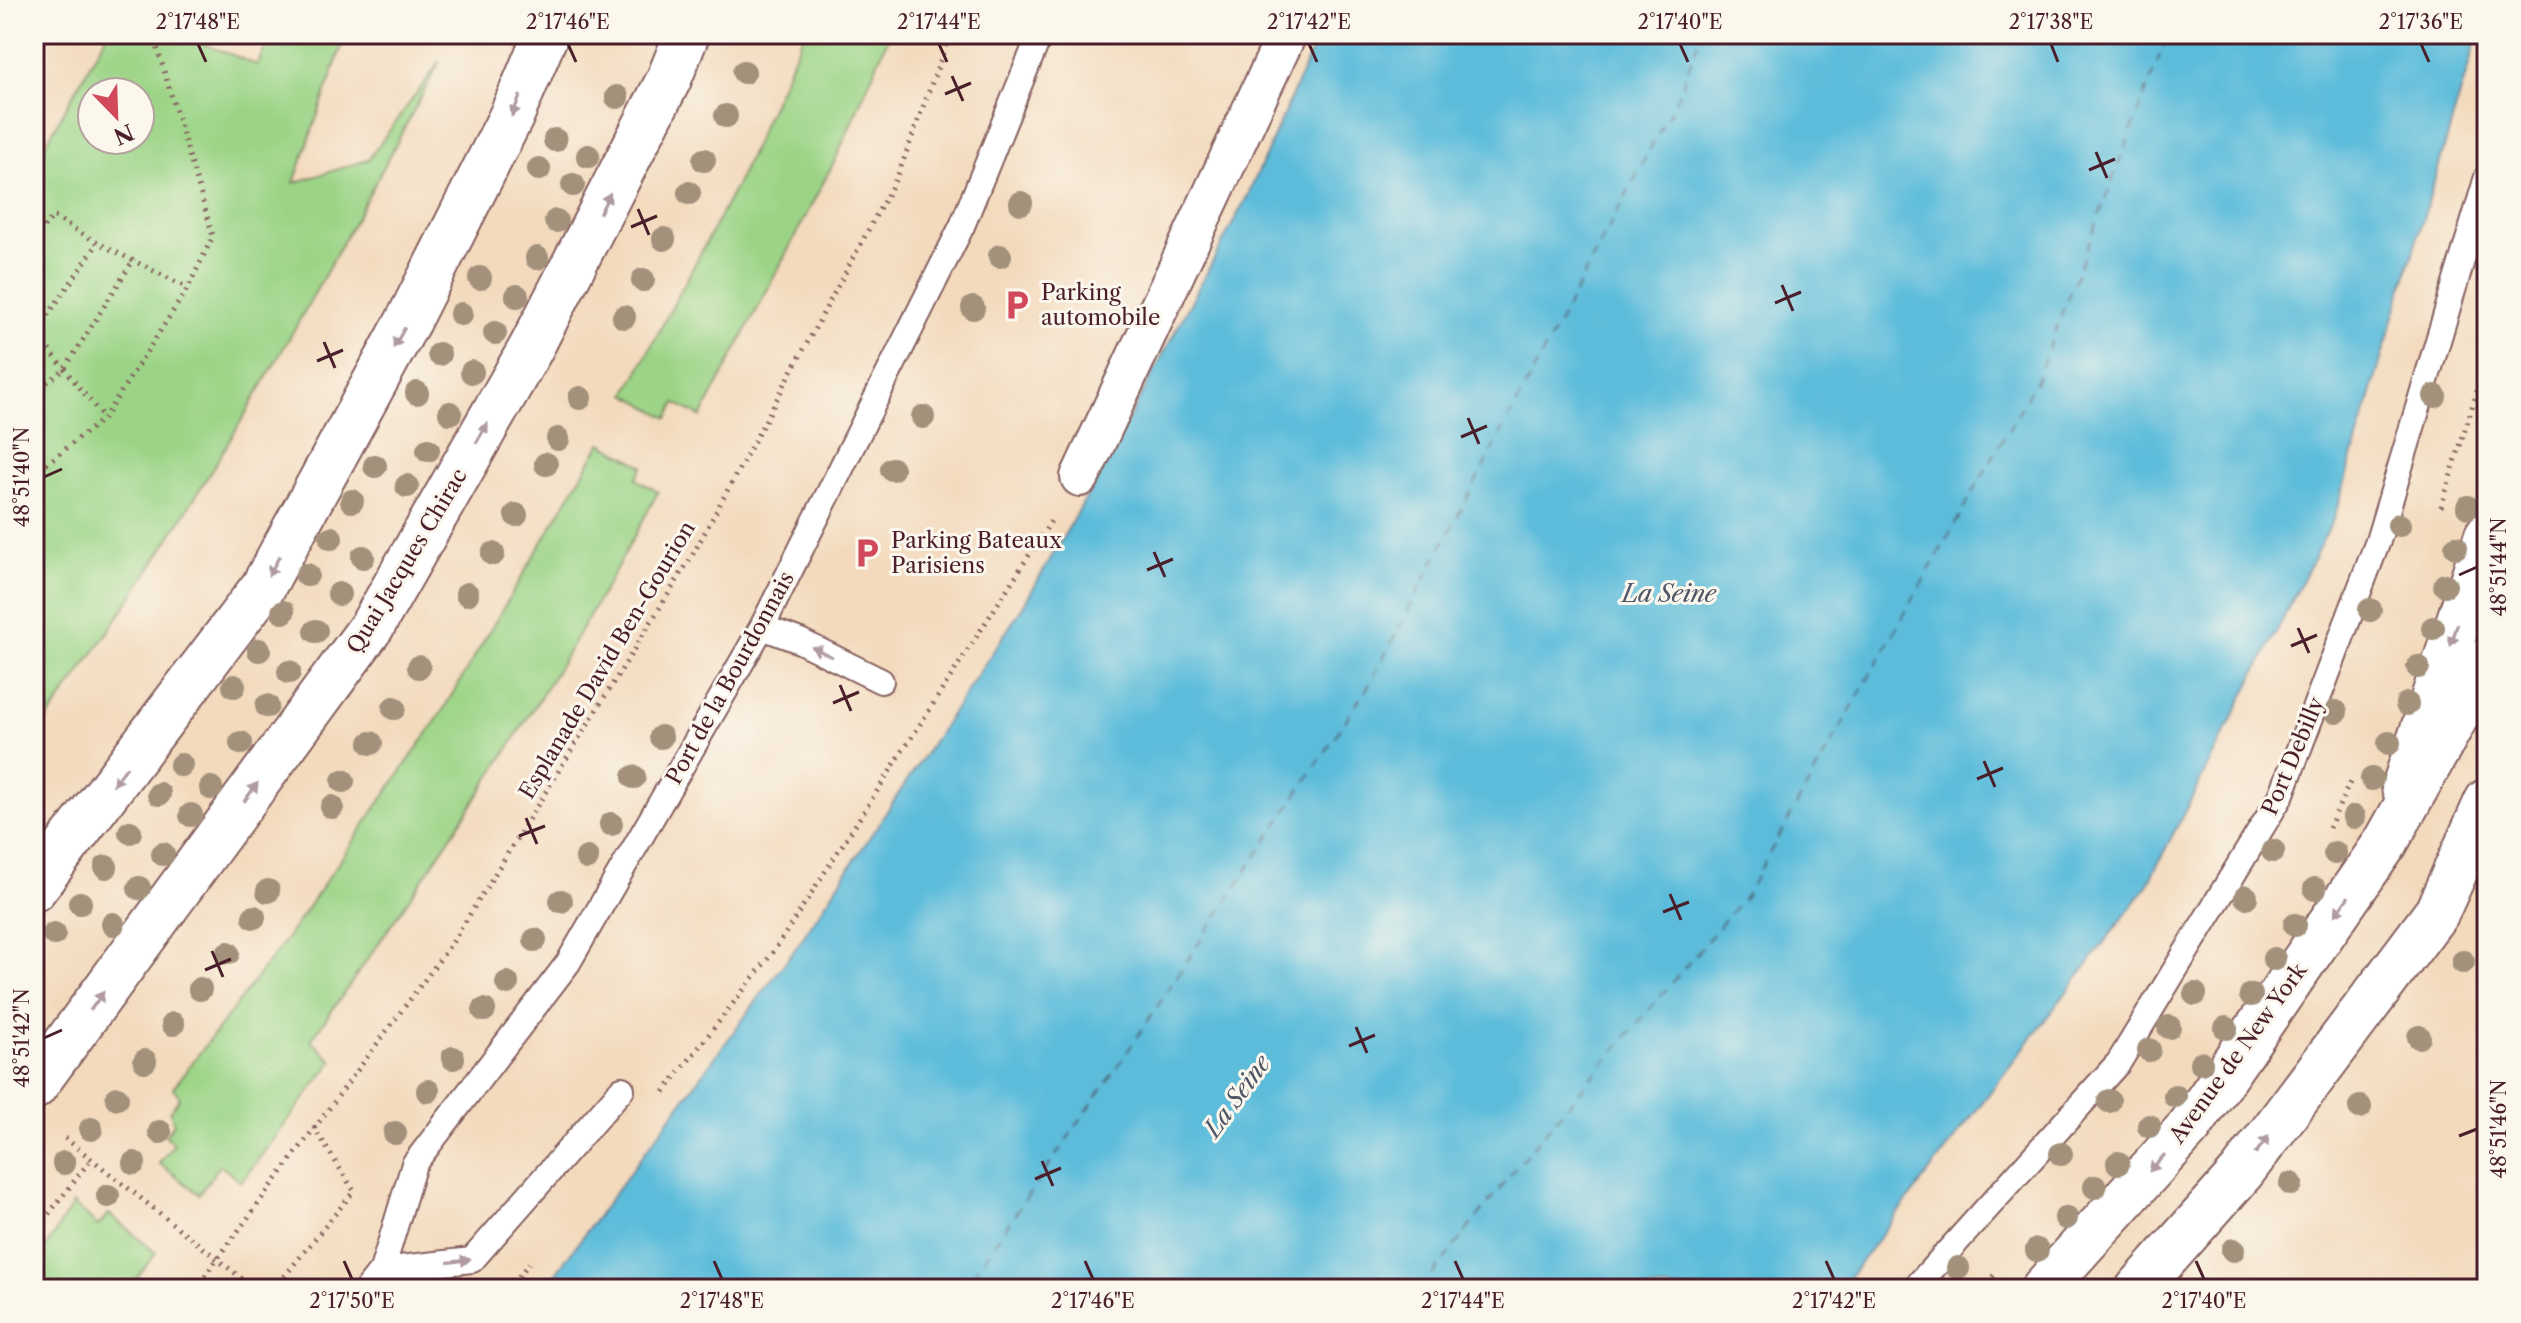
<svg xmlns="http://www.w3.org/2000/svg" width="2521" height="1323" font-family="'Libre Caslon Text',serif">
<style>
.green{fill:#9bd486;stroke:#727a58;stroke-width:2;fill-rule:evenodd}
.water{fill:#5bbcda;stroke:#526e82;stroke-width:2}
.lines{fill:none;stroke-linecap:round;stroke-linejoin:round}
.ferry{stroke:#505668;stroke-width:2;stroke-dasharray:10 8;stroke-linecap:butt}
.service-casing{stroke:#85605e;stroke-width:28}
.pedestrian-casing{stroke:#85605e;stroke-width:42}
.tertiary-casing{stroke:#85605e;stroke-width:48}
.primary-casing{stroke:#85605e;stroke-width:48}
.path{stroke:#85605e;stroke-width:5;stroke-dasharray:2 6;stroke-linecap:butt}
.service{stroke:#fff;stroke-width:24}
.pedestrian{stroke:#fff;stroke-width:38}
.tertiary{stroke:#fff;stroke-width:44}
.primary{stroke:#fff;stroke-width:44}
.tree{fill:#a3917c}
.oneway{fill:#ae9aa0}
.ticks{fill:none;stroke:#4a1f2b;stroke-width:3}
.labels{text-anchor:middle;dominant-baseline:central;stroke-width:6;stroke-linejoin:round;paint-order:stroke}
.poi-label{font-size:22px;fill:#4a1f2b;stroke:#fbf7ec;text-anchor:start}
.street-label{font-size:22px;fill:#4a1f2b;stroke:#fbf7ec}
.water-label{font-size:24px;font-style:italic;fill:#505668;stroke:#fbf7ec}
.neatline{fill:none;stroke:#4a1f2b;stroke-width:3}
.ticks-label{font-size:20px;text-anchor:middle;fill:#4a1f2b}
</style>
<rect width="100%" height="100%" fill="#fbf7ec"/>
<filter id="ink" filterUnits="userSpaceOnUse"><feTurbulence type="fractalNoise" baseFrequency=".0125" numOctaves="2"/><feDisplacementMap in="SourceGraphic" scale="16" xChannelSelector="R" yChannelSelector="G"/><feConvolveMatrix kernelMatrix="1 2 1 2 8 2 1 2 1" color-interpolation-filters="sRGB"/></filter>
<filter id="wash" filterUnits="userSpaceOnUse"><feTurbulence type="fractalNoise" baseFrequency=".006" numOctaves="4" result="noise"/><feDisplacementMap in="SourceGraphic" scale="32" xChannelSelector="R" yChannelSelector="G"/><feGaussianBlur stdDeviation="1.8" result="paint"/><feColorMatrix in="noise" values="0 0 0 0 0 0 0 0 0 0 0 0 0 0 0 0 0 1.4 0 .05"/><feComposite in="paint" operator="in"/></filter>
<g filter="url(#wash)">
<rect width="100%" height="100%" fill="#f3dabd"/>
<path class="green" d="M107 34H190L189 38 257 65 272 34H346L294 183 368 160 440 61C318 293 190 525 34 737V165ZM92 92H140V140H92Z
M804 34H890L837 156 701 417 676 403 668 418 626 394 736 186Z
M601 443 643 466 636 479 658 492C557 684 436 863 311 1040L333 1061 241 1182 220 1165 199 1194 159 1163 174 1144 165 1135 174 1124 170 1112 180 1097 173 1088 286 939 440 715Z
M73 1204 98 1226 109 1214 156 1253 135 1280 145 1289H34V1266Z"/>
<path class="water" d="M1319 34H2478L2334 518 2255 674 2145 889 1840 1289H544L800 942 1020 611 1093 486 1249 193Z"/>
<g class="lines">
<path class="ferry" d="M963 1289 1118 1066 1369 685 1679 94 1701 34
M1421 1289 1522 1160 1746 895 2037 379 2168 34"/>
</g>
</g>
<g filter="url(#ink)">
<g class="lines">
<defs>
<path id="service" d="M762 627 800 641 881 681
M382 1270 472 1260 622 1089
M367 1289 382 1270 414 1164 568 963 762 627 962 226 1040 34
M1914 1289 2119 1062 2281 796 2378 541 2487 177"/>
<path id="pedestrian" d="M1080 477 1287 34"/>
<path id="tertiary" d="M2404 787 2487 535"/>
<path id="primary" d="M34 889 263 587 408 321 511 117 546 34
M34 1087 372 626 531 348 669 79 687 34
M2043 1289 2190 1126 2386 842 2487 661
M2138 1289 2242 1172 2437 912 2487 801"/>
</defs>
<use href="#service" class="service-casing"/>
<use href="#pedestrian" class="pedestrian-casing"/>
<use href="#tertiary" class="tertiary-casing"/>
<use href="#primary" class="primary-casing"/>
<path class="path" d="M34 240 53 216 98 243 188 288
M34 331 104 418
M34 335 98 243
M34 392 64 370 134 259
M34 474 104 418 188 288 213 236 154 37
M2441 507 2487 359
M2329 828 2352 778
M664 1092 774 951 1053 518
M65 1138 255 1289
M34 1233 92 1158
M195 1289 452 943 692 556 898 175 950 34
M274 1289 354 1191 313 1126
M316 1289 325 1278
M509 1289 529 1263
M1982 1289 1994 1275"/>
<use href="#service" class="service"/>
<use href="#pedestrian" class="pedestrian"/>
<use href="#tertiary" class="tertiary"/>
<use href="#primary" class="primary"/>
</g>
<g class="tree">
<circle cx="744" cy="72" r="12"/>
<circle cx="617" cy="97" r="12"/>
<circle cx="726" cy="116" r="12"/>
<circle cx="555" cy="140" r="12"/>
<circle cx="588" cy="156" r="12"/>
<circle cx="704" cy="160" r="12"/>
<circle cx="539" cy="169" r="12"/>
<circle cx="573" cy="185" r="12"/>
<circle cx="689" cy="193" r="12"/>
<circle cx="1021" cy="203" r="12"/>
<circle cx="556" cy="221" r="12"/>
<circle cx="664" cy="239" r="12"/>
<circle cx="1000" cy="256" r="12"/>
<circle cx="537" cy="258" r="12"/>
<circle cx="480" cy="278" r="12"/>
<circle cx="643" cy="280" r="12"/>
<circle cx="517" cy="296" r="12"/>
<circle cx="973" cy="308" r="12"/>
<circle cx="461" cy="314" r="12"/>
<circle cx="624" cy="317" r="12"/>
<circle cx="495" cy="333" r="12"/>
<circle cx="439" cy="354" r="12"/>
<circle cx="472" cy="372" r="12"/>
<circle cx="417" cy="393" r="12"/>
<circle cx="2435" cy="396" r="12"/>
<circle cx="580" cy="398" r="12"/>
<circle cx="450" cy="413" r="12"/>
<circle cx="923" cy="417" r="12"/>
<circle cx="558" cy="439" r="12"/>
<circle cx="428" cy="450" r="12"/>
<circle cx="546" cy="464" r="12"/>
<circle cx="375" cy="466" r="12"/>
<circle cx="892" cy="469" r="12"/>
<circle cx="407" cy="486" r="12"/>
<circle cx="352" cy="501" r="12"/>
<circle cx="2468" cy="507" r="12"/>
<circle cx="516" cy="515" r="12"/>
<circle cx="2399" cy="525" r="12"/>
<circle cx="331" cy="538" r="12"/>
<circle cx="2456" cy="547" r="12"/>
<circle cx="493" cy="554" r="12"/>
<circle cx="363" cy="557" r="12"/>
<circle cx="307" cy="575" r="12"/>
<circle cx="2445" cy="585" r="12"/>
<circle cx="339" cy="594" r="12"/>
<circle cx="467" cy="594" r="12"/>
<circle cx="2370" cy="610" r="12"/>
<circle cx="283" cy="612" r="12"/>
<circle cx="2433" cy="628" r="12"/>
<circle cx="316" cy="631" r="12"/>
<circle cx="259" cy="650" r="12"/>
<circle cx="419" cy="667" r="12"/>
<circle cx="2418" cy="667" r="12"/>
<circle cx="289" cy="672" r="12"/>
<circle cx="234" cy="686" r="12"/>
<circle cx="2407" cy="704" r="12"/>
<circle cx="267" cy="706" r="12"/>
<circle cx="394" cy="708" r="12"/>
<circle cx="2336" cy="712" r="12"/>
<circle cx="661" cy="737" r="12"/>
<circle cx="241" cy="743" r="12"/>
<circle cx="371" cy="743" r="12"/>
<circle cx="2389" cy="743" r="12"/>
<circle cx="181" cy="765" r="12"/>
<circle cx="634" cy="777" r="12"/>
<circle cx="2372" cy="779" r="12"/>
<circle cx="343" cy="781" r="12"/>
<circle cx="211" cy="788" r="12"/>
<circle cx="159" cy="794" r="12"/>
<circle cx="332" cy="807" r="12"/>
<circle cx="191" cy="815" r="12"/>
<circle cx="2354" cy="817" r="12"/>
<circle cx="611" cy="824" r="12"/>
<circle cx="130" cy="832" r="12"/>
<circle cx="2273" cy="851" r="12"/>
<circle cx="2335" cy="853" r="12"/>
<circle cx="163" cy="854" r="12"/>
<circle cx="587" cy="858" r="12"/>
<circle cx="106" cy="867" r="12"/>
<circle cx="139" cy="888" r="12"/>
<circle cx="2315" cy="889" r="12"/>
<circle cx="268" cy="891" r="12"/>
<circle cx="2246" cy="897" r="12"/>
<circle cx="561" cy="901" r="12"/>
<circle cx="80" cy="903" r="12"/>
<circle cx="254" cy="917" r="12"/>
<circle cx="113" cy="924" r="12"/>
<circle cx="2295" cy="925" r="12"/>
<circle cx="54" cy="934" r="12"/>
<circle cx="535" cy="940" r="12"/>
<circle cx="228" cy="953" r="12"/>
<circle cx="2274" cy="959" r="12"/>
<circle cx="2463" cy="962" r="12"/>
<circle cx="507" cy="983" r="12"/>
<circle cx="200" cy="989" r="12"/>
<circle cx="2195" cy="994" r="12"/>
<circle cx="2251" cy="995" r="12"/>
<circle cx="484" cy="1010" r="12"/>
<circle cx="173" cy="1024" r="12"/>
<circle cx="2169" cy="1027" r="12"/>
<circle cx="2226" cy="1028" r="12"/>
<circle cx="2419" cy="1037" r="12"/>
<circle cx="2149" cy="1050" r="12"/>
<circle cx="453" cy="1058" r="12"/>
<circle cx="145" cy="1061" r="12"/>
<circle cx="2201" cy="1063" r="12"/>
<circle cx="428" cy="1091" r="12"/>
<circle cx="2175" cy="1096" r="12"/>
<circle cx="117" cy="1098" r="12"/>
<circle cx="2109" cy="1101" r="12"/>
<circle cx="2360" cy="1107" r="12"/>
<circle cx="2149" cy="1126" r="12"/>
<circle cx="91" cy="1129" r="12"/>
<circle cx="160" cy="1132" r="12"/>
<circle cx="395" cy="1133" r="12"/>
<circle cx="2061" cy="1154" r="12"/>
<circle cx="64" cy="1163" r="12"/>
<circle cx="134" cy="1163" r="12"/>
<circle cx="2118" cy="1163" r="12"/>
<circle cx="2291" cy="1184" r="12"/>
<circle cx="2095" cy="1187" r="12"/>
<circle cx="108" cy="1196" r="12"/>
<circle cx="2066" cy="1218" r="12"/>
<circle cx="2037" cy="1250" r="12"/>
<circle cx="2233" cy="1250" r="12"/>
<circle cx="1958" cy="1268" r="12"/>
</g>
<defs><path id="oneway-solid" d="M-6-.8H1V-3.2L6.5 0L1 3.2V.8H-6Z" transform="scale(2)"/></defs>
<g class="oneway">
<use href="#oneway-solid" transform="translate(516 106) rotate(113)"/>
<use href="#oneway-solid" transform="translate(605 203) rotate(-63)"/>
<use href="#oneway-solid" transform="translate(399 338) rotate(119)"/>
<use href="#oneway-solid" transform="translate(482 433) rotate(-60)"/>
<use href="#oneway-solid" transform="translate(274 566) rotate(119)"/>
<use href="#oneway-solid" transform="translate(2454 635) rotate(108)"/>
<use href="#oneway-solid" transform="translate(822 652) rotate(-154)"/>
<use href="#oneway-solid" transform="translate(120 776) rotate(127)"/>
<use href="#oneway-solid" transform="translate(251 792) rotate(-54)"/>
<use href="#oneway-solid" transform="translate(2342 906) rotate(125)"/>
<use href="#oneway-solid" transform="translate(97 1001) rotate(-54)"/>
<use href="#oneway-solid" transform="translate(2262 1145) rotate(-53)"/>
<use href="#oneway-solid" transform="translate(2157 1163) rotate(132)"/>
<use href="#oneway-solid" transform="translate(459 1261) rotate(-8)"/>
</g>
</g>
<path class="ticks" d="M198 44 206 62M568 44 576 62M939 44 947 62M1309 44 1317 62M1680 44 1688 62M2051 44 2058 62M2421 44 2429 62M952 76 963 101M945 94 971 83M2096 152 2107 178M2089 170 2115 159M638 209 649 235M631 227 657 216M1782 285 1793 311M1775 303 1801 292M324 342 335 368M317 361 343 350M1468 418 1479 444M1461 437 1487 426M44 477 62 469M1154 552 1165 577M1147 570 1173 559M2459 575 2477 567M2298 628 2309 653M2291 646 2317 635M840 685 851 711M833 703 859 692M1984 761 1995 787M1977 779 2003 768M526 818 537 844M519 836 545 826M1670 894 1681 920M1663 912 1689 902M212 951 223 977M205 970 231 959M1356 1027 1367 1053M44 1038 62 1030M1349 1046 1375 1035M2459 1136 2477 1129M1042 1161 1053 1186M1035 1179 1061 1168M344 1261 352 1279M714 1261 722 1279M1085 1261 1093 1279M1455 1261 1463 1279M1826 1261 1834 1279M2196 1261 2204 1279"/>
<defs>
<symbol id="parking-bare" viewBox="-9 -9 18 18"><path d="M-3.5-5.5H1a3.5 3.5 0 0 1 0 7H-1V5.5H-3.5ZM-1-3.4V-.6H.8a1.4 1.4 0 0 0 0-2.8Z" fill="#d1495b" stroke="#fbf7ec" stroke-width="2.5" paint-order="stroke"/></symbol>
</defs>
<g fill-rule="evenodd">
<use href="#parking-bare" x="995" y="283" width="44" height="44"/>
<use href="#parking-bare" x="845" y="531" width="44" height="44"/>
</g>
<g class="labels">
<g class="poi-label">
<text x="1041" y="292">Parking<tspan x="1041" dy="25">automobile</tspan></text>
<text x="891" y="540">Parking Bateaux<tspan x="891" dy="25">Parisiens</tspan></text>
</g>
<g class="street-label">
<text transform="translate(407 561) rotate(-59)">Quai Jacques Chirac</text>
<text transform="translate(607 660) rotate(-59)">Esplanade David Ben-Gourion</text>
<text transform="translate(730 678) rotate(-61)">Port de la Bourdonnais</text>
<text transform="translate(2293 756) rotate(-67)">Port Debilly</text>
<text transform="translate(2238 1053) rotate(-54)">Avenue de New York</text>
</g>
<g class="water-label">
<text x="1669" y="593">La Seine</text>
<text transform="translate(1237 1096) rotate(-54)">La Seine</text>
</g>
</g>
<rect width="2521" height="1323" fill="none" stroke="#fbf7ec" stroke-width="88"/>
<g transform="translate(116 116) rotate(157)"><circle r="38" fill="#fbf7ec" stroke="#b4a19f" stroke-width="2"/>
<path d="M0-6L14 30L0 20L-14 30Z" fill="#d1495b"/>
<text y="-12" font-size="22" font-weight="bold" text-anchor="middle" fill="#4a1f2b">N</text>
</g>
<rect x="44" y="44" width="2433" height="1235" class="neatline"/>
<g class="ticks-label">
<text x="198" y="29">2°17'48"E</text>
<text x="568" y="29">2°17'46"E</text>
<text x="939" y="29">2°17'44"E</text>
<text x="1309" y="29">2°17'42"E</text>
<text x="1680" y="29">2°17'40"E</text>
<text x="2051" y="29">2°17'38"E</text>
<text x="2421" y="29">2°17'36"E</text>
<text transform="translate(22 477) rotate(-90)" y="7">48°51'40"N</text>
<text transform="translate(2499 567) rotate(-90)" y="7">48°51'44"N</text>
<text transform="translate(22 1038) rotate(-90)" y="7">48°51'42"N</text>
<text transform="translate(2499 1129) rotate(-90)" y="7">48°51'46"N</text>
<text x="352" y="1308">2°17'50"E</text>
<text x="722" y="1308">2°17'48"E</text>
<text x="1093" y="1308">2°17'46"E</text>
<text x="1463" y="1308">2°17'44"E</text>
<text x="1834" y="1308">2°17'42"E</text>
<text x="2204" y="1308">2°17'40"E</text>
</g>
</svg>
